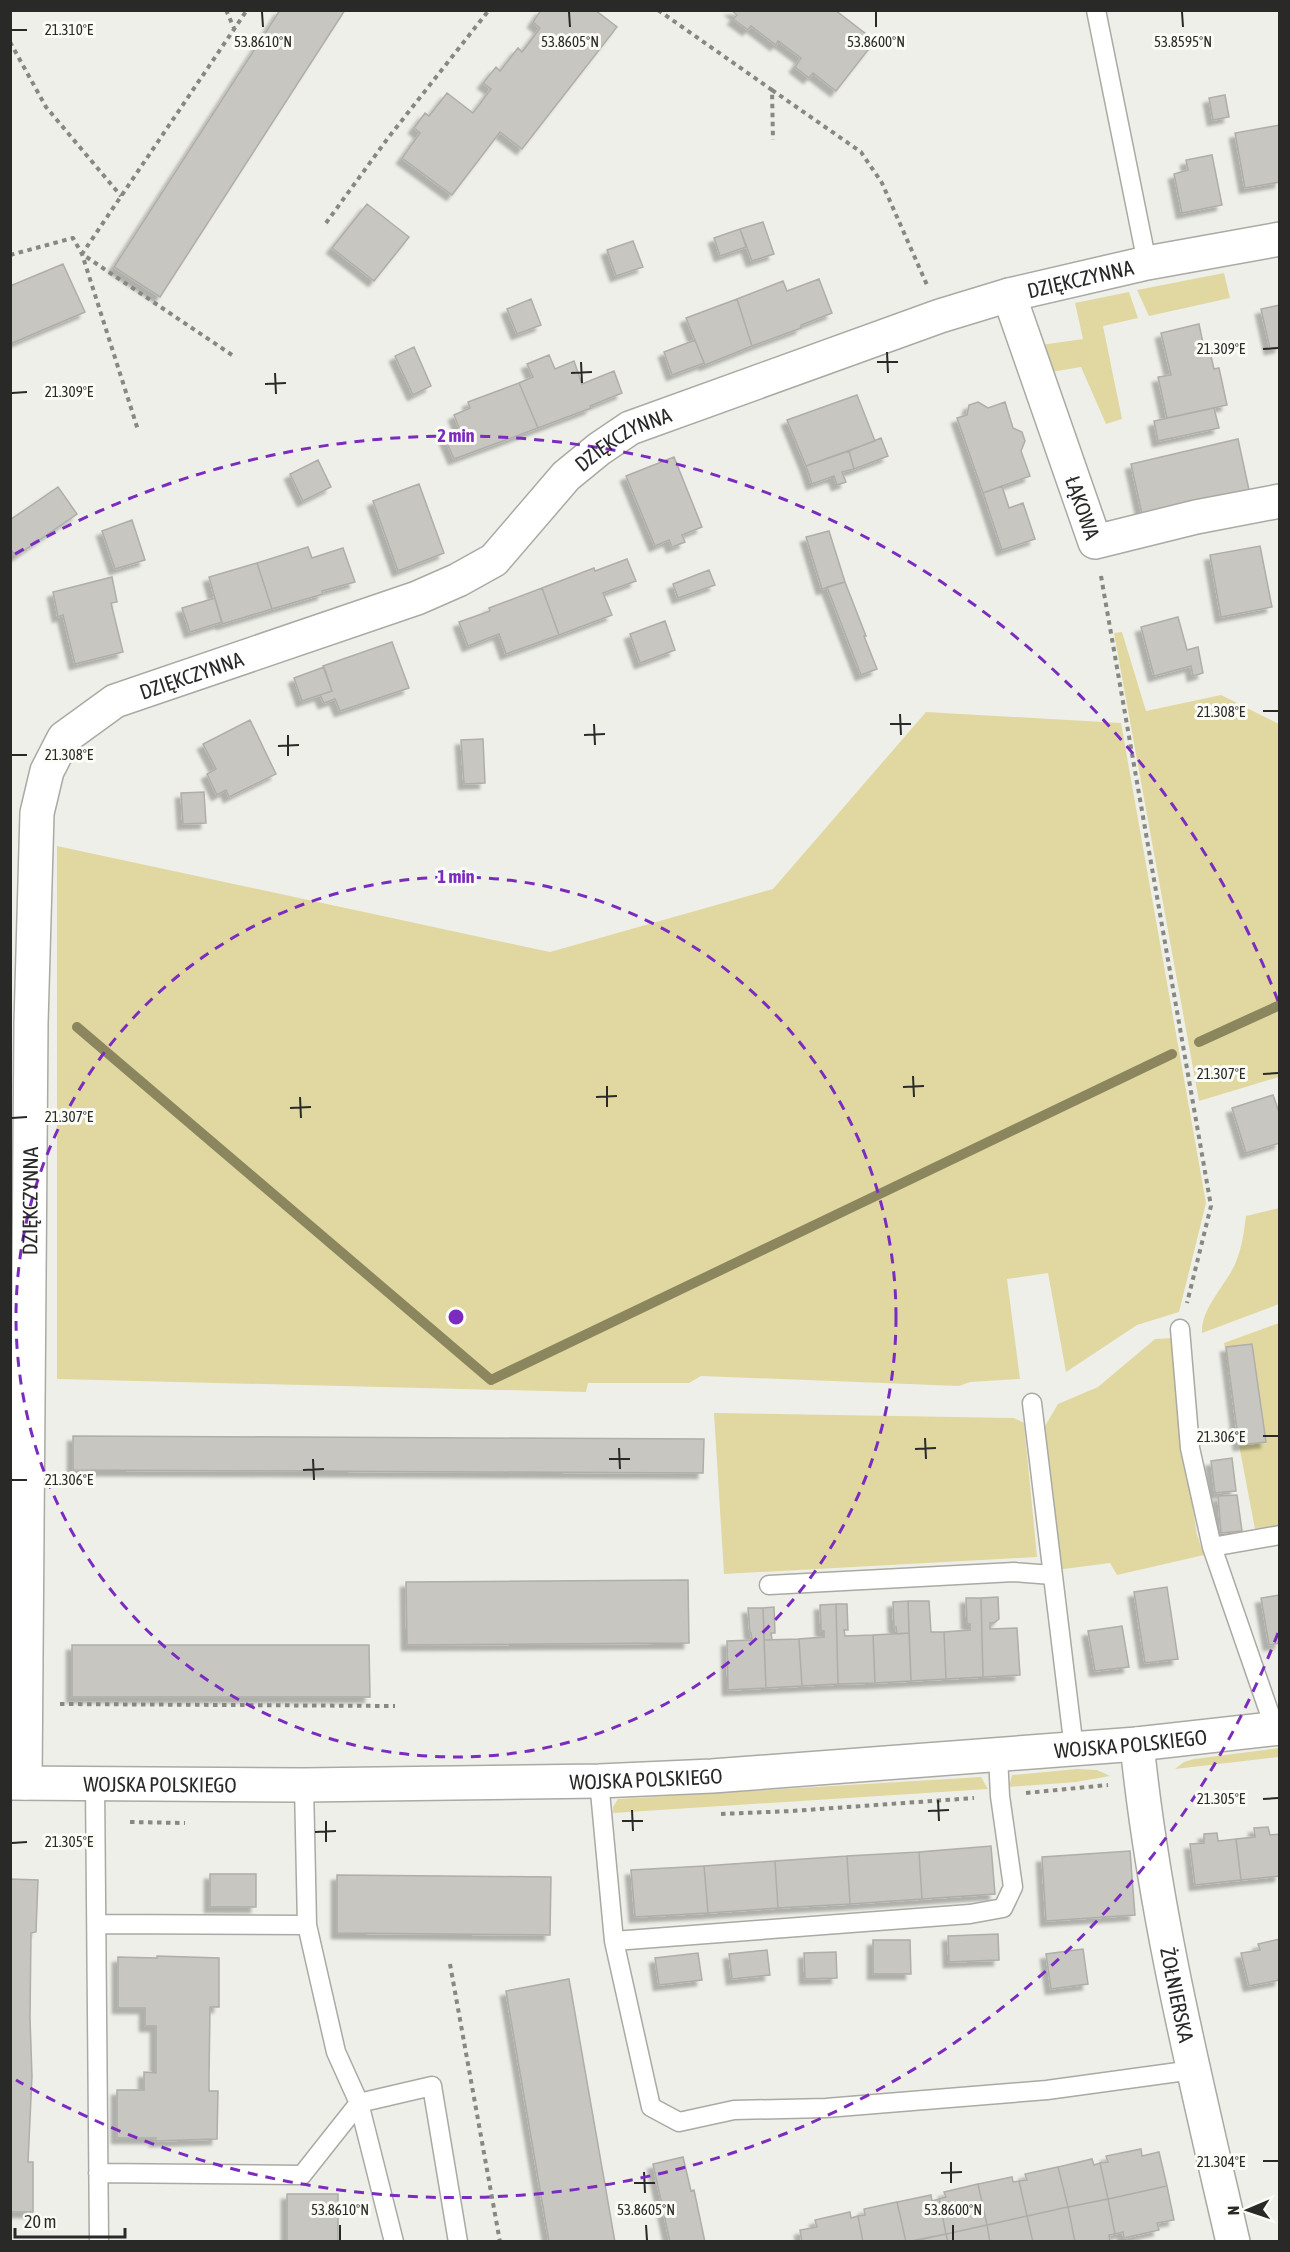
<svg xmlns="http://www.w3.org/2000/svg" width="1290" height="2252" font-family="'Asap Condensed',sans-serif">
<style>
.green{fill:#e0d8a0}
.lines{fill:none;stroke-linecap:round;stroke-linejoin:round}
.stream{stroke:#8c865e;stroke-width:10}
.building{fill:#c7c6c1;stroke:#afaea9;stroke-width:1.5;filter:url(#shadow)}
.lane-casing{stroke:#aaa9a4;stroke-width:21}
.street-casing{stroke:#aaa9a4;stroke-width:36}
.secondary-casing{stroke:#aaa9a4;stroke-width:36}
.path{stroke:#878783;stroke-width:4;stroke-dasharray:4.5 4.5;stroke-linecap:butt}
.lane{stroke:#fff;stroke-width:18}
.street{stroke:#fff;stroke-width:33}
.secondary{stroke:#fff;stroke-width:33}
.ticks{fill:none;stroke:#292927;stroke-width:2}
.ring{fill:none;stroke:#7b2cbf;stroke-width:3;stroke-dasharray:10 8}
.labels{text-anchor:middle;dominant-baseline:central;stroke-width:6;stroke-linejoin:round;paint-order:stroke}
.street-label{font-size:21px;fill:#292927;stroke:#fcfcf7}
.ticks-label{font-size:15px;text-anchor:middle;fill:#292927;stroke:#fcfcf7;stroke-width:6;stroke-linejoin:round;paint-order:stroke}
.centre{fill:#7b2cbf;stroke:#fcfcf7;stroke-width:3}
.ring-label{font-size:18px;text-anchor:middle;font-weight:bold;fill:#7b2cbf;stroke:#fcfcf7;stroke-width:6;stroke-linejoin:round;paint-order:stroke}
</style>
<defs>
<filter id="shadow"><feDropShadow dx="-5.5" dy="5.5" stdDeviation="1.5" flood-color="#0004"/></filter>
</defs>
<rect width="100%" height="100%" fill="#efefe9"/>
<path class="green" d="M1224 273 1230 298 1149 316 1137 290Z
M1129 292 1138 318 1103 326 1122 419 1106 424 1081 367 1051 372 1041 345 1083 339 1075 303Z
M1122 632 1146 711 1221 695 1279 724V1077L1199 1101 1114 633Z
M926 712 1121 723 1206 1203 1179 1312 1137 1325 1066 1372 1048 1273 1007 1279 1020 1379 970 1382 959 1386 701 1376 689 1383H588L586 1392 57 1379V846L550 952 773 889Z
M1279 1208V1304L1202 1333C1201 1307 1226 1286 1236 1262 1242 1247 1244 1232 1246 1216Z
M1279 1323V1527L1255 1529 1239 1445 1224 1343Z
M1173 1338 1185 1457 1197 1535 1204 1555 1117 1575 1110 1563 1056 1570 1042 1431 1058 1404 1098 1387 1155 1339Z
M714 1413 1014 1418 1024 1423 1037 1557 724 1574Z
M1279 1748V1757L1175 1769 1184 1762 1194 1759Z
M1077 1769 1097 1770 1110 1776 1076 1782 1009 1787 1012 1775Z
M981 1777 988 1789 613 1813V1807L618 1799Z"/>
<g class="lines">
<path class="stream" d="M77 1027 491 1380 1172 1054
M1199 1042 1280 1005"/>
</g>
<path class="building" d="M280 10H345L160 297 114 267Z
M541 10H595L617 27 522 149 500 132 452 195 402 158 420 133 414 128 425 113 429 116 447 93 473 113 491 89 483 83 496 67 500 71 518 48 522 52 540 28 533 22Z
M731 10H835L875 41 836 91 813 73 809 78 795 67 801 58 778 41 776 45 751 26 748 30 733 19 737 15Z
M1225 95 1229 117 1213 120 1209 98Z
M1280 125V182L1245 188 1235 133Z
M1212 155 1222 205 1182 213 1174 174 1188 170 1186 160Z
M367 204 409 237 374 281 332 248Z
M763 222 774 254 752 261 740 229Z
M740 229 746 247 720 256 714 238Z
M633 241 643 267 616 276 607 250Z
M63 264 85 312 10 344V286Z
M819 279 832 313 801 325V328L752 346 737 299 783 281 787 291Z
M531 299 541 325 517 334 507 309Z
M737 299 752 346 705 365 686 318Z
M1280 305V347L1270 349 1261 309Z
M1199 324 1205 353 1210 352 1214 369 1219 368 1227 405 1167 418 1158 377 1171 375 1161 333Z
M695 340 704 363 672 375 664 352Z
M414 347 431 386 413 395 395 356Z
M549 355 555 369 574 361 582 384 614 371 622 393 590 406 591 408 538 428 519 383 533 377 527 364Z
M519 383 538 428 454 459 444 436 460 430 454 415 470 408 468 402Z
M857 395 875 441 806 466 787 420Z
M978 402 988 408 1005 402 1013 428 1022 432 1025 441 1021 451 1030 476 983 493 957 418 967 415 969 405Z
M1214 408 1219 428 1158 441 1154 421Z
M881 438 888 456 854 469 849 451Z
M1238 439 1249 490 1142 514 1131 464Z
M849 451 854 469 842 472 846 482 837 485 834 476 812 484 806 466Z
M674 457 702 527 682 535 685 542 672 547 669 540 655 546 626 476Z
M318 460 331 487 303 501 290 474Z
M419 484 444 553 398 571 373 501Z
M1002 486 1009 508 1023 503 1035 539 1002 550 983 493Z
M58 487 77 514 16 556 10 549V520Z
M132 520 145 560 115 569 102 531Z
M829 531 845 582 822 589 806 537Z
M1260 546 1272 607 1221 617 1210 555Z
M308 547 312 558 343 548 355 582 322 591 323 594 272 609 257 563Z
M627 559 636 581 603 593 612 615 559 635 542 588 594 568 595 571Z
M257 563 272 609 222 624 209 577Z
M709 570 715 585 678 598 673 584Z
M112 577 117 602 111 603 123 652 75 664 63 615 58 617 53 592Z
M845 582 866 636H864L877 669 861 675 827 587Z
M542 588 559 635 506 654 499 634 468 646 459 622 490 611 489 608Z
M215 598 222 622 190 632 182 608Z
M1178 617 1187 650 1198 647 1203 673 1193 676 1191 666 1154 676 1141 627Z
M665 621 675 650 640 663 630 634Z
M392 642 409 688 340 711 335 699 324 703 320 695 332 691 323 666Z
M324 667 332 691 302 701 294 678Z
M250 720 276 774 229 797 226 790 217 795 207 774 216 769 203 744Z
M483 739 485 783 464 784 461 740Z
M204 792 206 823 183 824 181 793Z
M1273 1095 1280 1115V1143L1246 1153 1232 1108Z
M1252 1344 1266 1442 1239 1445 1226 1347Z
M73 1436 704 1439 703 1473 73 1470Z
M1232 1458 1236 1491 1215 1493 1211 1461Z
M1237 1495 1242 1531 1221 1533 1218 1496Z
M688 1580 689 1643 407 1645 406 1582Z
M1167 1587 1178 1659 1145 1663 1134 1592Z
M1280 1595V1643L1269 1645 1261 1598Z
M998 1597 999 1619 994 1623H990V1629L1017 1628 1020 1675 983 1677 981 1598Z
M966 1598H981L983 1677 946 1679 944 1632 970 1630V1624H967Z
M908 1601H929L931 1632H944L946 1679 911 1681Z
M908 1601 909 1633 897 1634 896 1627H894L893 1602Z
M836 1604 838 1684 802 1686 799 1639 824 1637V1631H821L820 1605Z
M836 1604H847L848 1630H844L845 1636 873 1635 875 1683 838 1684Z
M774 1607 775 1633H771L772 1640H764L763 1608Z
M748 1608H763L766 1688 728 1690 727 1641 752 1640 751 1633H750Z
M1122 1626 1129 1667 1095 1671 1088 1631Z
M909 1633 911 1681 875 1683 873 1635Z
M799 1639 802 1686 766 1688 764 1640Z
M72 1645H369L370 1697H72Z
M1268 1827 1270 1835 1280 1834V1876L1241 1880 1236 1839 1255 1837 1254 1828Z
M1217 1833 1218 1841 1236 1839 1241 1880 1195 1885 1190 1844 1204 1843V1834Z
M991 1846 995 1894 922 1899 919 1852Z
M1130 1851 1135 1915 1046 1921 1042 1857Z
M919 1852 922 1899 850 1904 847 1856Z
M847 1856 850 1904 778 1908 775 1861Z
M775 1861 778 1908 708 1913 704 1866Z
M704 1866 708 1913 635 1917 631 1870Z
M210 1874H256V1907H210Z
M337 1875 551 1877 550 1935 337 1933Z
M10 1879 38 1880 36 1932 31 1933 30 2018 32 2076 28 2162H33V2212H10Z
M998 1934 999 1960 949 1962 948 1936Z
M1280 1939V1980L1249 1986 1241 1953 1260 1950 1258 1944Z
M873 1940H910L911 1974H873Z
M1083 1949 1088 1984 1051 1989 1046 1954Z
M767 1950 770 1975 732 1979 729 1954Z
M836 1952 837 1978 805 1979 804 1953Z
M698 1953 702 1980 659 1985 655 1958Z
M157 1956 219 1958V2007H210L209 2078V2091H218L217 2139 155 2141 156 2138H117V2090H144V2072L156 2073V2026H145V2008H118V1957L157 1958Z
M569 1979 615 2242H549L506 1991Z
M1141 2149 1142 2156 1159 2152 1167 2186 1108 2199 1100 2163 1108 2162 1106 2156Z
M683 2157 691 2191 694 2190 705 2242H670L653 2164Z
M1092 2159 1094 2165 1100 2163 1108 2199 1068 2207 1058 2167Z
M1058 2167 1068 2207 1027 2216 1019 2181 1027 2180 1025 2174Z
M1012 2177 1013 2182 1019 2181 1027 2216 987 2225 978 2184Z
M978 2184 987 2225 946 2234 939 2199 946 2197 944 2192Z
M1167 2186 1174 2220 1157 2223 1159 2230 1124 2238 1123 2232 1115 2234 1108 2199Z
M287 2194H338V2242H287Z
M931 2195 932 2201 939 2199 946 2234 906 2242 897 2202Z
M1108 2199 1115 2234 1109 2235 1110 2241 1075 2242 1068 2207Z
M897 2202 906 2242H863L858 2216 865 2215 864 2209Z
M1068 2207 1075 2242H1033L1027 2216Z
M850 2212 851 2218 858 2216 863 2242H802L800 2230 817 2227 815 2220Z
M1027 2216 1033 2242H990L987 2225Z
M987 2225 990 2242H948L946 2234Z
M946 2234 948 2242H910Z"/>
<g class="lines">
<defs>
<path id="lane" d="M1096 10 1147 263
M1180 1329 1190 1448 1212 1547 1275 1729
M1032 1403 1074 1749
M1212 1547 1280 1535
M769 1585 1014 1572 1052 1575
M599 1781 614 1941 651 2107 679 2122 734 2110 826 2108 1047 2090 1193 2070
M95 1783 99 2242
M97 1924 307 1925
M614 1941 970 1914 1003 1908 1013 1887 1000 1796 998 1756
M98 2173 302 2175 359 2103 336 2052 307 1925 304 1785
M394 2242 359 2103 432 2086 458 2242"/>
<g id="street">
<path id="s1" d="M1009 295 1095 542 1196 517 1280 501"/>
<path id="s2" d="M1137 1744C1154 1912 1195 2077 1233 2242"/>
<path id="s3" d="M25 1783 31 1023 37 813 47 771 64 738 115 701 417 598 458 580 494 560 566 476 599 449 630 428 940 316 1009 295 1147 263 1280 239"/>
</g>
<g id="secondary">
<path id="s4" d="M10 1783 304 1785 599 1781 712 1776 1137 1744 1280 1728"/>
</g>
</defs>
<use href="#lane" class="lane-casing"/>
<use href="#street" class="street-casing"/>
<use href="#secondary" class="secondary-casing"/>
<path class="path" d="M226 10 234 28
M658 10 772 90 773 140
M10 42 46 107 121 196
M772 90 861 152 882 183 927 285
M326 223 388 138 489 10
M10 255 73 238 82 254 138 430
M232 355 82 254 247 10
M1101 576 1211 1206 1187 1303
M60 1704 395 1706
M1026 1793 1108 1785
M721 1814 792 1811 974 1798
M130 1822 185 1823
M450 1964 500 2242"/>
<use href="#lane" class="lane"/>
<use href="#street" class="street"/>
<use href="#secondary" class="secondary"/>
</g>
<path class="ticks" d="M262 12 263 27M569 12 570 27M876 12V27M1182 12 1183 27M12 30H27M1263 349 1278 348M887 352 888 373M581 362 582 383M877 362H898M275 373 276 394M571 373 592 372M265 384 286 383M12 393 27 392M1263 711H1278M900 714 901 735M594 724 595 745M890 724H911M288 735V756M584 735 605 734M278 746 299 745M12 755H27M1263 1074 1278 1073M913 1076 914 1097M607 1086V1107M903 1087 924 1086M300 1097 301 1118M596 1097 617 1096M290 1108 311 1107M12 1118 27 1117M1263 1436H1278M925 1438 926 1459M619 1448 620 1469M915 1449 936 1448M313 1459 314 1480M609 1459H630M303 1470 324 1469M12 1480H27M1263 1799 1278 1798M938 1800 939 1821M632 1810 633 1831M928 1811 949 1810M326 1821V1842M622 1821H643M315 1832 336 1831M12 1843 27 1842M1263 2161H1278M951 2162V2183M644 2172 645 2193M941 2173 962 2172M634 2183H655M340 2225V2240M646 2225 647 2240M953 2225V2240"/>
<g class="ring">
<circle cx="456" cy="1317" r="440"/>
<path d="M1278 1633A881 881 0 0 1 16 2080M15 554A881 881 0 0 1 1278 1001"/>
</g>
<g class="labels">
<g class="street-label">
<text stroke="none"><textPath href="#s3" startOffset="2184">DZIĘKCZYNNA</textPath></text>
<text stroke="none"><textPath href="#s3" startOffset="1698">DZIĘKCZYNNA</textPath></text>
<text stroke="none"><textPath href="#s1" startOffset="225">ŁĄKOWA</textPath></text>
<text stroke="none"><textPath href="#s3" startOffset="1194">DZIĘKCZYNNA</textPath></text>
<text stroke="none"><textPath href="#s3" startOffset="582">DZIĘKCZYNNA</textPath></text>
<text stroke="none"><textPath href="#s4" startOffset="1122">WOJSKA POLSKIEGO</textPath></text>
<text stroke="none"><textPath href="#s4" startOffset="636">WOJSKA POLSKIEGO</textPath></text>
<text stroke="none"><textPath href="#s4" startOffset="150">WOJSKA POLSKIEGO</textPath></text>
<text stroke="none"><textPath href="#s2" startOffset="254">ŻOŁNIERSKA</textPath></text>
</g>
</g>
<g class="ticks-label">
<text x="69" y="35">21.310°E</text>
<text x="263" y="47">53.8610°N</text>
<text x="570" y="47">53.8605°N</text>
<text x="876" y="47">53.8600°N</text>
<text x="1183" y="47">53.8595°N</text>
<text x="1221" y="354">21.309°E</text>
<text x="69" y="397">21.309°E</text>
<text x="1221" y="717">21.308°E</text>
<text x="69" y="760">21.308°E</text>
<text x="1221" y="1079">21.307°E</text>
<text x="69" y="1122">21.307°E</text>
<text x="1221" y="1442">21.306°E</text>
<text x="69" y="1485">21.306°E</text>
<text x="1221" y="1804">21.305°E</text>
<text x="69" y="1847">21.305°E</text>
<text x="1221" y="2167">21.304°E</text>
<text x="340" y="2215">53.8610°N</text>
<text x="646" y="2215">53.8605°N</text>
<text x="953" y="2215">53.8600°N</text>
</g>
<circle cx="456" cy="1317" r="9" class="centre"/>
<g class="ring-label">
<text x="456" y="442">2 min</text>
<text x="456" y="883">1 min</text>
</g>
<rect width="1290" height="2252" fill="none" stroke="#292927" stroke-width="24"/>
<g transform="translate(1248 2210) rotate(268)" stroke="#fcfcf7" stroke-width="4.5" paint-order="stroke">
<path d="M0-4.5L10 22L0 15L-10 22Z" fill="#292927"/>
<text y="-9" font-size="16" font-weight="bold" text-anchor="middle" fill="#292927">N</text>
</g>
<path d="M15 2228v9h110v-9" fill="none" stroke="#292927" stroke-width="3"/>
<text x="24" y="2228" font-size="18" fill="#292927" stroke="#fcfcf7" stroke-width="4.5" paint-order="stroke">20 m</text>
</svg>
